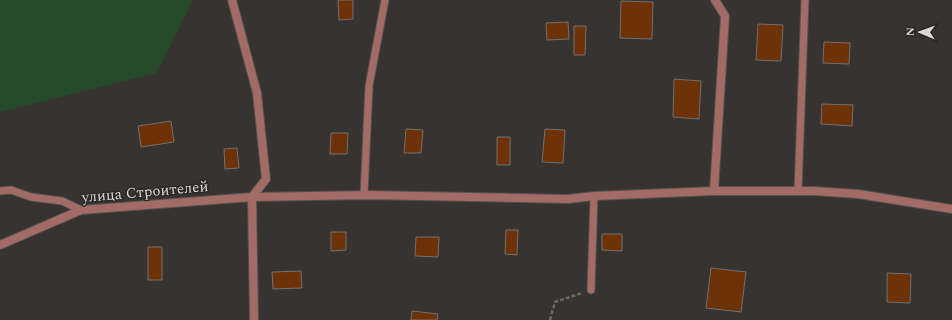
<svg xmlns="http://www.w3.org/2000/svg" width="952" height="320" font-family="Spectral,serif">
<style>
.green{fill:#244a2a}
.building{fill:#6e3209;stroke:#73706e}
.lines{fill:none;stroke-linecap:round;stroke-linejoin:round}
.lane-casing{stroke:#54514f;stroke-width:9}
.street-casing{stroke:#54514f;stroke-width:10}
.path{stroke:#6b6967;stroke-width:2.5;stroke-dasharray:4 2;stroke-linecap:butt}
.lane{stroke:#a26b66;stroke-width:7}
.street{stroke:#a26b66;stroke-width:8}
.labels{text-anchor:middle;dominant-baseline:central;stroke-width:3;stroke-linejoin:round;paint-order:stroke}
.street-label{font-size:15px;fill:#dbd9d8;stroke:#2c2927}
</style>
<rect width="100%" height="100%" fill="#363331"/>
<path class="green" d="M0 0H193L157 73 0 112Z"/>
<path class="building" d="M338 0H353V19L339 20Z
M621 1 653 2 652 39 620 38Z
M568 22 569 39 547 40 546 23Z
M758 24 783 25 781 61 756 60Z
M574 26H586L585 55H574Z
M824 42 850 43 849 64 823 63Z
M674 79 701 81 699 119 673 117Z
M822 104 853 105 852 126 821 124Z
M171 121 174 142 141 147 138 126Z
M406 129 423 130 421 153H404Z
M545 129 565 130 563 163 542 162Z
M331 133H348L347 154H330Z
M497 137H510V165H497Z
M237 148 239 168 225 169 224 149Z
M506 230H518L517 255 505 254Z
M331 232H346V250L331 251Z
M602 234H622V251L602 250Z
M416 237H439L438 257 415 256Z
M148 247H162V280H148Z
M711 268 746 272 741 312 706 308Z
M301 271 302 288 273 289 272 272Z
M887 273 911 274 910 303 887 302Z
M412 311 438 314 437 320H411Z"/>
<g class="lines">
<defs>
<path id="lane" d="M0 191 11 190 31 197 62 201 81 210
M798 191 805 0
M364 195 369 86 385 0
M591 290 594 196"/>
<path id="street" d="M232 0 257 93 266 179 252 197 254 320
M714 191 725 16 715 0
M0 245 81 210 252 197 368 195 568 199 594 196 714 191H814L858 194 952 209"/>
</defs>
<use href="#lane" class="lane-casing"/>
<use href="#street" class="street-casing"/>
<path class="path" d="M550 320 555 302 582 293"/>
<use href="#lane" class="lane"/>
<use href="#street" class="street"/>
</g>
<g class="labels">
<g class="street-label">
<text transform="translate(145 192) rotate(-5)">улица Строителей</text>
</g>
</g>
<g transform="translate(920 32) rotate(272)" stroke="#2c2927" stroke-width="3" paint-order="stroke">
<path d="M0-3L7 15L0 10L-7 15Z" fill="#dbd9d8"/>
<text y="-6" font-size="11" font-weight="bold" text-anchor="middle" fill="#dbd9d8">N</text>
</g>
</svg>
